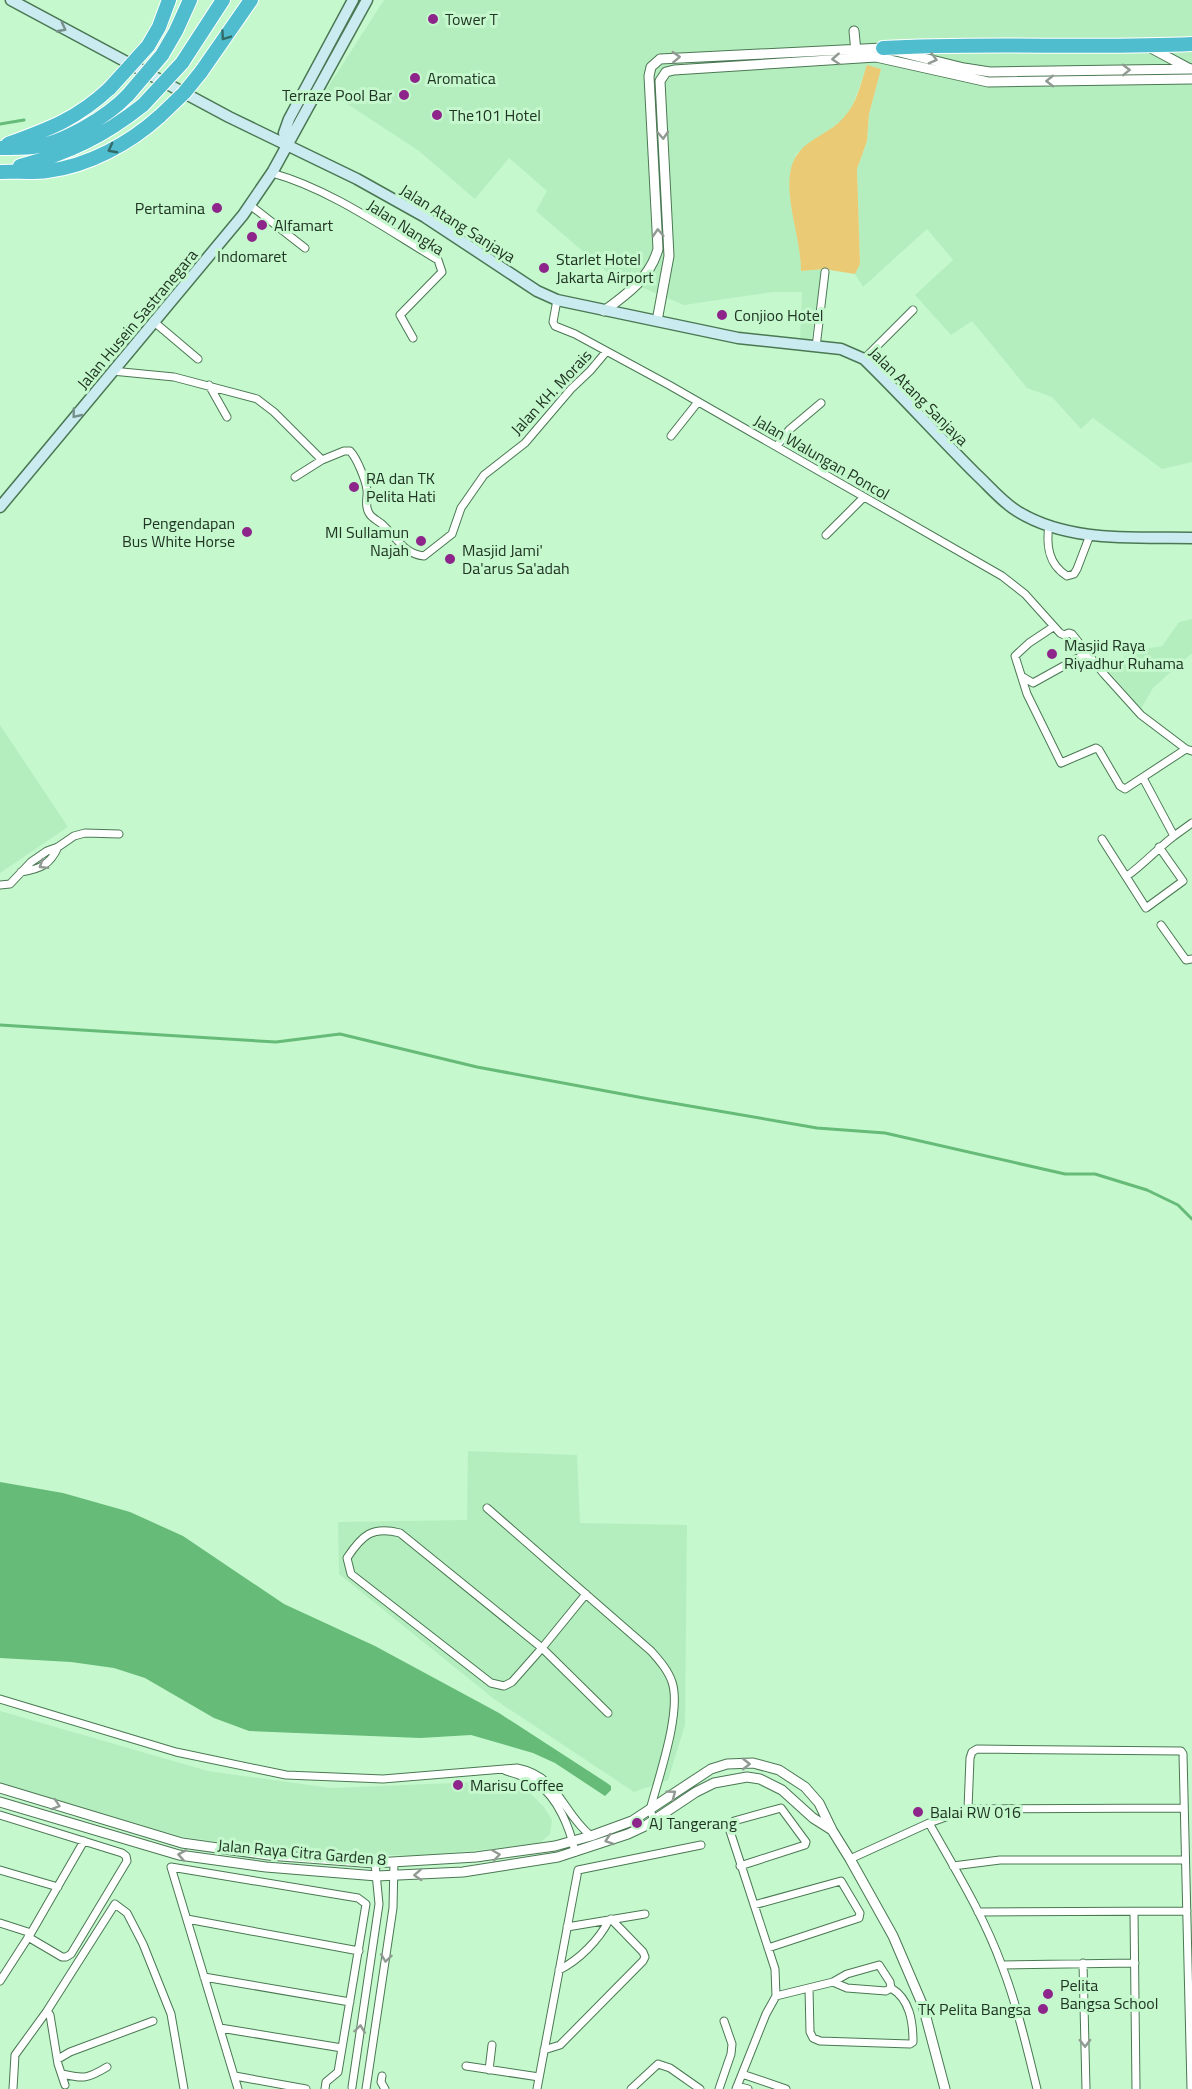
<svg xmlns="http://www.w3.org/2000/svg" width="1192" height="2089" font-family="'Titillium Web',sans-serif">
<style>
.built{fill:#b5eebe}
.green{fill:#ebca75}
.water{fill:#65bb77}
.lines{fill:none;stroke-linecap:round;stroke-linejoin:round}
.stream{stroke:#65bb77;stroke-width:3}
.minor-casing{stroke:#4a7853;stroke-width:9}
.tertiary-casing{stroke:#4a7853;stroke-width:11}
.secondary-casing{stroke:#4a7853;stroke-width:13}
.motorway-casing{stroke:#fff;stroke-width:16}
.minor{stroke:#fff;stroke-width:7}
.tertiary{stroke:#fff;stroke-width:9}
.secondary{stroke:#caebf0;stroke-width:10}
.motorway{stroke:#4fbdce;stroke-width:14}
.motorway-bridge-casing{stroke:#fff;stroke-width:16;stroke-linecap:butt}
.motorway-bridge{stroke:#4fbdce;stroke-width:14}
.oneway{stroke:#76908a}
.oneway2{stroke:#336b68}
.oneway3{stroke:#909a92}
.poi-dot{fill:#8d258a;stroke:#c5f8cd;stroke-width:2}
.labels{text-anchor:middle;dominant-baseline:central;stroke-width:6;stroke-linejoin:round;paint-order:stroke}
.poi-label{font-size:16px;fill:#213524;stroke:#c5f8cd;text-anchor:start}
.street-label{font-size:16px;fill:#213524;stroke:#c5f8cd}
</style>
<rect width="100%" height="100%" fill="#c5f8cd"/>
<path class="built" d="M384 0H1192V462L1162 469 1093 418 1081 429 1052 397 1027 388 972 321 951 335 915 295 953 260 927 229 863 287 855 274 860 264 857 169 867 141 869 114 881 69 867 66 853 104 845 118 796 154 790 176 793 216 801 255V271L824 269 811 340H800L802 292H773L684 305 608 273 536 211 547 191 509 158 475 199 419 151 326 90Z
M1192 619V653L1153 688 1141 709 1107 669 1133 651 1162 646 1179 622Z
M0 725 68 827 0 873Z
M468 1451 577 1455 580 1523 687 1525 685 1725 668 1780 634 1792 494 1699 339 1574 338 1522 467 1520Z
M0 1711 208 1771 331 1788 503 1781 523 1786 544 1807 552 1820 550 1834 539 1844 418 1856 284 1851 183 1837 0 1783Z"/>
<path class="green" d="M867 65 881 69 869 114 867 141 857 169 860 264 855 274 824 269 801 271C801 240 786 204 790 174 795 139 826 139 845 116 857 103 861 82 867 65Z"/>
<path class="water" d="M0 1482 63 1493 130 1512 183 1536 284 1604 375 1646 499 1713 607 1783 611 1786V1790L605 1796 555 1763 533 1753 471 1735 420 1738 249 1731 214 1718 145 1678 114 1668 71 1662 0 1658Z"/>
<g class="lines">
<path class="stream" d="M0 124 24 120
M0 1025 276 1042 340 1034 477 1067 649 1099 817 1128 885 1133 1065 1174H1095L1147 1190 1178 1205 1192 1219"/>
<defs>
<path id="minor" d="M272 173C330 189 386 229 438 260L442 272 400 315 413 338
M250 205 305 248
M557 300 553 322 555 326 575 334 669 385 1002 576 1025 594 1060 633 1064 635 1069 633 1072 634 1104 674 1141 715 1186 749 1192 751
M153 321 198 359
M816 347 825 272
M864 359 913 310
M112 371 174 377 257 399 274 412 322 460 344 451H350C357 458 366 481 367 490 368 498 364 505 369 513 371 518 379 521 383 525 396 537 404 554 424 556L452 534 461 508 484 475 525 443 571 389 590 371 606 352
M209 385 227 417
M671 436 698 402
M777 446 789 430 821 403
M295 477 322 460
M1049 525C1046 545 1048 564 1067 576L1074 574 1077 569 1090 535
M826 535 864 497
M1053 627 1029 643 1015 656 1027 694 1061 763 1096 748 1099 750 1120 786 1125 789 1186 749
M1023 677 1033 683 1087 653
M1174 836 1192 823
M1102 839 1146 908 1183 881 1159 847
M21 872C40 869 50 865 58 847
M1127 876C1144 864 1157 849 1174 836L1143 778
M0 885 10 884 31 862 47 851 58 847 74 836 85 833 119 834
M1161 925 1186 960 1192 959
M487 1508 651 1651C659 1660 668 1670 672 1682 682 1712 658 1779 650 1810L654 1820
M586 1594 542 1648 512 1682 504 1686 491 1683 351 1574 347 1558C362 1535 372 1526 400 1533L542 1648 608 1713
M0 1699 176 1752 286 1775 383 1779 517 1768C559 1776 562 1813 591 1836
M506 1771C516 1774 527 1777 537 1783 558 1798 570 1828 575 1852
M968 1809 970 1758 972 1752 977 1749 1181 1751 1183 1754 1191 2089
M0 1815 122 1853 126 1856 127 1861 71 1954 66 1957H62L28 1937
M929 1823C955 1869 984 1916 1002 1966 1017 2005 1027 2048 1037 2089
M850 1859 929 1823 968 1809 1184 1808
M953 1866 1000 1860H1185
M0 1870 58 1887
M754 1905 841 1881 860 1913 859 1918 768 1948
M978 1912 1187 1911
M1134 1912 1136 2089
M187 1919 359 1951
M0 1923 31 1933
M567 1927 645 1914
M1083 1963 1086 2089
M1002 1965 1135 1963
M559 1970C579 1960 599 1940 609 1920
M204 1977 350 2002
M0 1981 31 1933 84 1841
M833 1982 847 1988 886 1991 891 1988
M776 1996 833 1982 847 1974 879 1965 890 1982 891 1988C910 1999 913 2022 913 2042L910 2044 820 2041 813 2038 810 2032 809 1988
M47 2011 50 2015 58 2064 65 2085
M220 2028 342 2048
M544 2050 560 2045 643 1961 645 1957 643 1952 611 1919
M58 2059 70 2052 153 2021
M466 2066 539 2077
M489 2070 492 2045
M62 2074C84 2079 87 2079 107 2067
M742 2074 786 2089
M235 2076 306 2089
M382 2076 381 2082 385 2089
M737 2086 748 2089
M352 2087 379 1904 375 1863
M13 2089 15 2055 47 2011 115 1904 127 1913 143 1944 171 2014 184 2089
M238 2089 171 1867 358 1898 366 1904 338 2072 326 2082 325 2089
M366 2089 393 1908 394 1862
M537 2089 578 1870 701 1845
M631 2089 658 2064 670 2068 700 2089
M719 2089 731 2054 732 2044 724 2021
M736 2089 766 2014 776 1996 775 1969 729 1828 734 1821 781 1808 806 1842 805 1845 740 1866"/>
<path id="tertiary" d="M854 31 856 52
M1149 47 1190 69
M604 311C627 294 650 278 658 249L649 76 651 67 660 59 883 48 964 68 990 72 1192 69
M657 321 669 256 660 81 666 72 674 70 876 57 988 82 1192 79
M0 1788 182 1843 268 1855 375 1863 476 1857 555 1846 591 1836 632 1821 711 1769 727 1764 753 1763 779 1770 805 1787 819 1803 832 1830 850 1859 893 1936 923 2006 945 2089
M0 1802 179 1855 266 1867 377 1876 463 1872 558 1857 628 1834 645 1826 696 1792 714 1783 747 1777 760 1779 782 1790 813 1818 832 1830"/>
<path id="secondary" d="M11 0 229 117 357 179 425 217 537 291 557 300 738 338 841 349 864 359C902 396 938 436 976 474 989 486 1002 502 1017 511 1068 543 1135 537 1192 538
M287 145 284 133 289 119 353 0
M0 507 243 215 273 171 367 0"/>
<path id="motorway" d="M148 46 159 27 169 0
M883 48C986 42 1089 49 1192 44
M162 55 176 31 190 0
M182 63 223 0
M201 72 251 0
M8 144C49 129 77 119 110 88
M0 148C11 148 22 148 33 147 63 143 107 117 128 95
M20 166C69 153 104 136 143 105
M0 172C15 171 32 173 47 171 89 166 130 143 160 116"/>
</defs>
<use href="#minor" class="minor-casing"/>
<use href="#tertiary" class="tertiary-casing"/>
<use href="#secondary" class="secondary-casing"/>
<use href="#motorway" class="motorway-casing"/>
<use href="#minor" class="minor"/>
<use href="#tertiary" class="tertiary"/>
<use href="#secondary" class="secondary"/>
<use href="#motorway" class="motorway"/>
<defs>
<path id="motorway-bridge" d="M110 88 148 46
M128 95 162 55
M143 105 182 63
M160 116 184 93 201 72"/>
</defs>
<use href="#motorway-bridge" class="motorway-bridge-casing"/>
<use href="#motorway-bridge" class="motorway-bridge"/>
</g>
<defs><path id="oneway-chevron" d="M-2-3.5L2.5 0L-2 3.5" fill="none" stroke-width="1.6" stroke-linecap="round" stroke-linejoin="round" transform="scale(1.5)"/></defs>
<g class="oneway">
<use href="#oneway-chevron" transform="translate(62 28) rotate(28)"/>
<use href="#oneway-chevron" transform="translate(76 414) rotate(129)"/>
</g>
<g class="oneway2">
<use href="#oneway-chevron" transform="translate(225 36) rotate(125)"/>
<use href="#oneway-chevron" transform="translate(112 149) rotate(152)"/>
</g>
<g class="oneway3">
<use href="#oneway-chevron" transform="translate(676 57) rotate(-3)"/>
<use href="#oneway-chevron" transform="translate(836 59) rotate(176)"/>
<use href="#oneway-chevron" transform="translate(933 59) rotate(15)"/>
<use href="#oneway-chevron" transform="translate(1126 70) rotate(-1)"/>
<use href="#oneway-chevron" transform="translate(1050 81) rotate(179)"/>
<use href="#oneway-chevron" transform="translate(663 135) rotate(87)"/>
<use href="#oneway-chevron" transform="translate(658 233) rotate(-93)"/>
<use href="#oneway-chevron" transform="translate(43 865) rotate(148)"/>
<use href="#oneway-chevron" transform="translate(746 1764)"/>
<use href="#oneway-chevron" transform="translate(672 1794) rotate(-37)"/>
<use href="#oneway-chevron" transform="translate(56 1805) rotate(18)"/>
<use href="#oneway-chevron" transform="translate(609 1840) rotate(161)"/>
<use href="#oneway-chevron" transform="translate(182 1855) rotate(-170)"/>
<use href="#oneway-chevron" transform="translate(496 1855) rotate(-8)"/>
<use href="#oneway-chevron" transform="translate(418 1875) rotate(177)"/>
<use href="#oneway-chevron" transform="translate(386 1958) rotate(98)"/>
<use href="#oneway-chevron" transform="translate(360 2029) rotate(-82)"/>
<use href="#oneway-chevron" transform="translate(1085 2043) rotate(89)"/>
</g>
<g class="poi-dot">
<circle cx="433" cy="19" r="6"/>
<circle cx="415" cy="78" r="6"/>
<circle cx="404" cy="95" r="6"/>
<circle cx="437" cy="115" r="6"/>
<circle cx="217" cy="208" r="6"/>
<circle cx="262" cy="225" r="6"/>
<circle cx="252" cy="237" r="6"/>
<circle cx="544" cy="268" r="6"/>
<circle cx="722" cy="315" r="6"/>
<circle cx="354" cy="487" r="6"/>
<circle cx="247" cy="532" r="6"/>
<circle cx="421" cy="541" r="6"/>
<circle cx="450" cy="559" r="6"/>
<circle cx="1052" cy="654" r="6"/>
<circle cx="458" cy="1785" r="6"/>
<circle cx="918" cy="1812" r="6"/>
<circle cx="637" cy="1823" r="6"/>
<circle cx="1048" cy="1994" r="6"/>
<circle cx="1043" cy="2009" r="6"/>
</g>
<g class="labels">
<g class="poi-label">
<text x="445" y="19">Tower T</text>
<text x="427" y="78">Aromatica</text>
<text x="392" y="95" text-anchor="end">Terraze Pool Bar</text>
<text x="449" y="115">The101 Hotel</text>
<text x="205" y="208" text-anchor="end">Pertamina</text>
<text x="274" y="225">Alfamart</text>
<text x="252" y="256" text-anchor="middle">Indomaret</text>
<text x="556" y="259">Starlet Hotel<tspan x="556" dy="18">Jakarta Airport</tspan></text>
<text x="734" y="315">Conjioo Hotel</text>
<text x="366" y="478">RA dan TK<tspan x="366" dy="18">Pelita Hati</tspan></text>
<text x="235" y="523" text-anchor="end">Pengendapan<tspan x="235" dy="18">Bus White Horse</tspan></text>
<text x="409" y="532" text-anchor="end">MI Sullamun<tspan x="409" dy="18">Najah</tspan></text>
<text x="462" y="550">Masjid Jami'<tspan x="462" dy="18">Da'arus Sa'adah</tspan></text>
<text x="1064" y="645">Masjid Raya<tspan x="1064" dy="18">Riyadhur Ruhama</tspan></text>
<text x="470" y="1785">Marisu Coffee</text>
<text x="930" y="1812">Balai RW 016</text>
<text x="649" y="1823">AJ Tangerang</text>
<text x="1060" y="1985">Pelita<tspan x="1060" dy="18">Bangsa School</tspan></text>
<text x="1031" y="2009" text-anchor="end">TK Pelita Bangsa</text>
</g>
<g class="street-label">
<text transform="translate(458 223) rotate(32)">Jalan Atang Sanjaya</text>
<text transform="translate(406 227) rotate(33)">Jalan Nangka</text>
<text transform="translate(137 319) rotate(-50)">Jalan Husein Sastranegara</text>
<text transform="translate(551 392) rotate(-47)">Jalan KH. Morais</text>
<text transform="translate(919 396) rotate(45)">Jalan Atang Sanjaya</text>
<text transform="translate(822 457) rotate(30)">Jalan Walungan Poncol</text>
<text transform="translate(302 1852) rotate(5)">Jalan Raya Citra Garden 8</text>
</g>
</g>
</svg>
